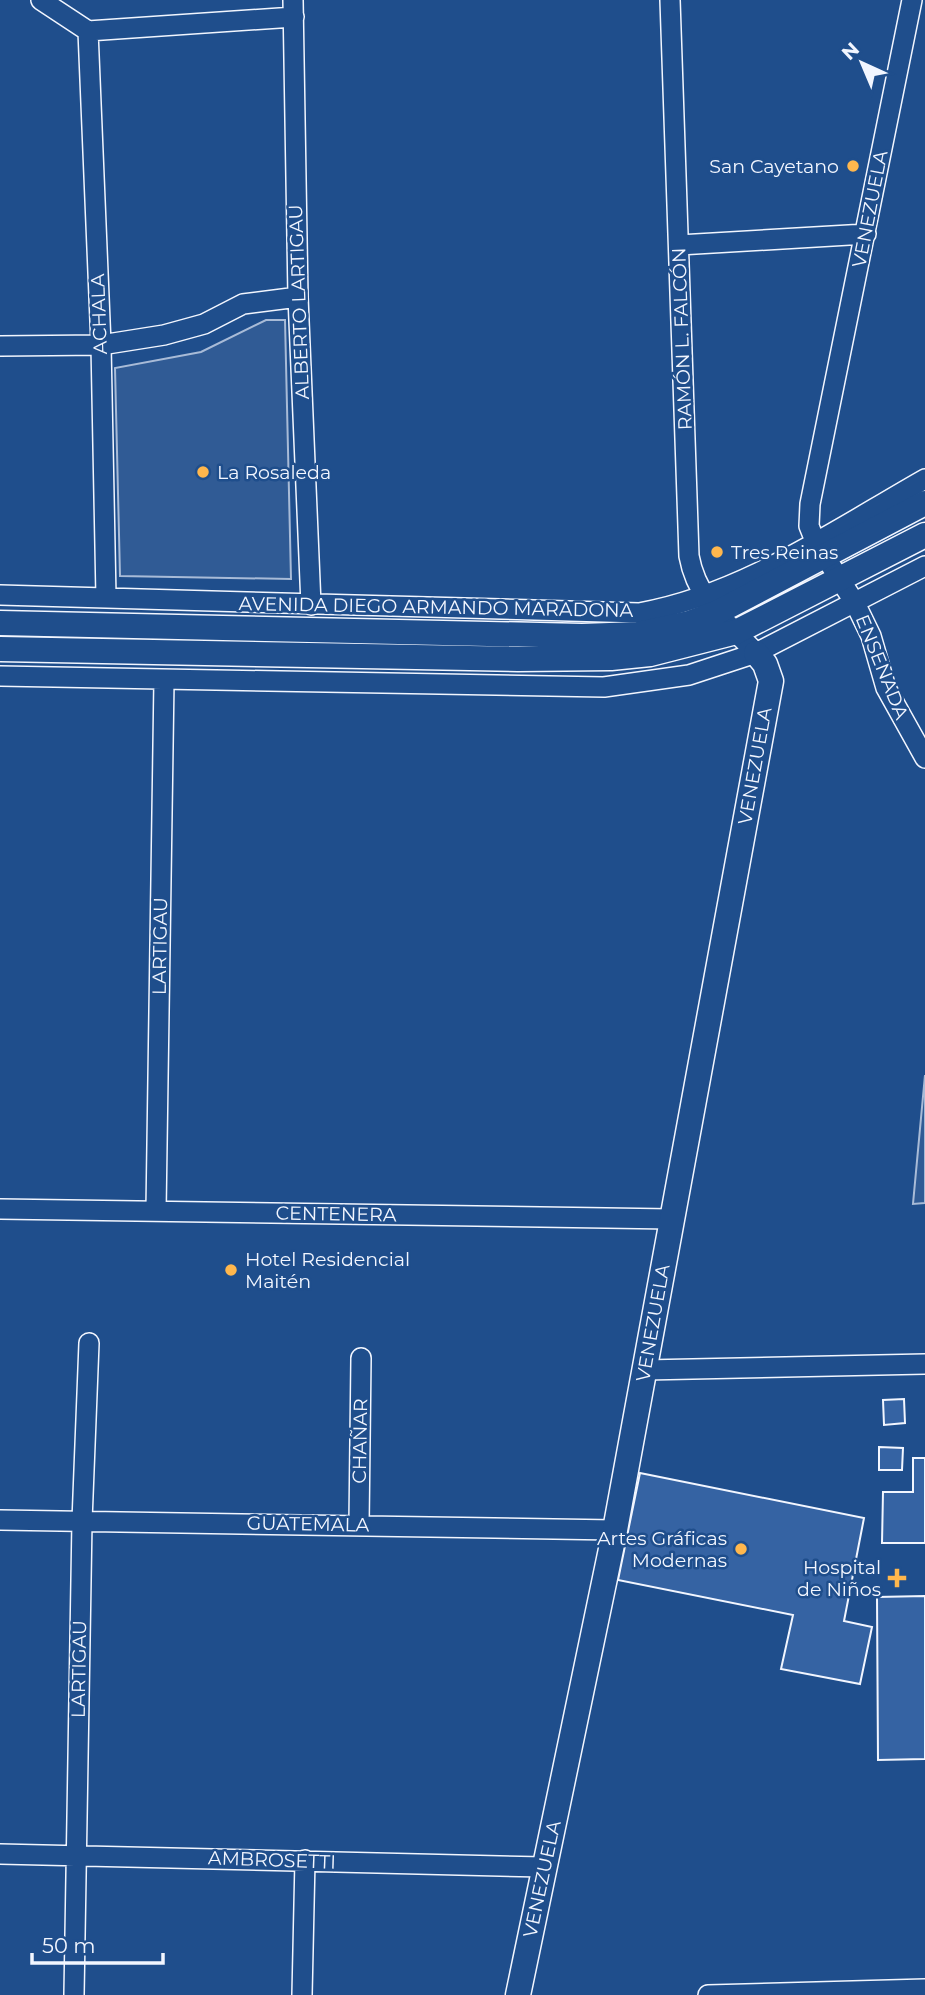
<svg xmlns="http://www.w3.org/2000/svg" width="925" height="1995" font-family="Montserrat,sans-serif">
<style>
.built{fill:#305b95;stroke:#a8bbd7;stroke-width:2}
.building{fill:#3563a3;stroke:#f2f6ff;stroke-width:2}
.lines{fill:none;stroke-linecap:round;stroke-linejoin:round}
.minor-casing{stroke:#f2f6ff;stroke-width:22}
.major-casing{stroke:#f2f6ff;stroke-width:27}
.minor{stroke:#1f4e8c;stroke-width:19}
.major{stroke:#1f4e8c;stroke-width:24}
.poi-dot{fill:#ffb74d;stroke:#1f4e8c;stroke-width:2.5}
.labels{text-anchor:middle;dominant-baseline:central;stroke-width:5;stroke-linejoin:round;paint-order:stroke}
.poi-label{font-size:19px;fill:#f2f6ff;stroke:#1f4e8c;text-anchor:end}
.street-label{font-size:19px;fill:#f2f6ff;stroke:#1f4e8c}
</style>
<rect width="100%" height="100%" fill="#1f4e8c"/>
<path class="built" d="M266 320H285L291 579 120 576 115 368 201 352Z
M925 1075V1203L913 1204Z"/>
<path class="building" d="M904 1399 905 1423 884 1425 883 1400Z
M879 1447 903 1448 902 1470H879Z
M913 1458H925V1543H882L883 1492H913Z
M640 1473 864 1518 844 1621 872 1627 860 1684 781 1669 793 1615 618 1580Z
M925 1596V1759L878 1760 877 1597Z"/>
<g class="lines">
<defs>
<path id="minor" d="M41 0 88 31 294 17
M293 0 298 297 311 605
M670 0 689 556C697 600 727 622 756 653
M912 0 810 504 809 526 815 541 855 603 871 636 886 688 925 758
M88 31 101 345 106 597
M679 245 866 234
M0 346 101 345 164 335 204 324 243 304 298 297
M0 595 639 613C742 595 835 530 925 479
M0 676 604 687 689 675 756 653 925 566
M0 1209 671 1219
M156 1211 164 680
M645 1370 925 1364
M0 1520 615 1530
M359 1524 361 1358
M0 1854 544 1867
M74 1995 82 1521 89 1343
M302 1995 305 1860
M708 1995 925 1989"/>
<path id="major" d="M0 623 582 636 638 634 689 623 716 613 925 503
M0 649 518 659 611 658 650 654 736 632 925 535
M518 1995 615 1530 771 681 765 664 756 653"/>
</defs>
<use href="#minor" class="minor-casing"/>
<use href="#major" class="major-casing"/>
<use href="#minor" class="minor"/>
<use href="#major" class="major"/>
</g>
<g class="poi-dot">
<circle cx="853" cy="166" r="7"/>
<circle cx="203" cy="472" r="7"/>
<circle cx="717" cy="552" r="7"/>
<circle cx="231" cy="1270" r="7"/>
<circle cx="741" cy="1549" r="7"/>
<path d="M893.5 1567.5h7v7h7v7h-7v7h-7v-7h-7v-7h7z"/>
</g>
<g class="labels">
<g class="poi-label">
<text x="839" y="166">San Cayetano</text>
<text x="217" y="472" text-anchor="start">La Rosaleda</text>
<text x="731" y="552" text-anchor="start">Tres Reinas</text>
<text x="245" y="1259" text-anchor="start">Hotel Residencial<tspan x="245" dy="22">Maitén</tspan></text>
<text x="727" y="1538">Artes Gráficas<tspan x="727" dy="22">Modernas</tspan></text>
<text x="881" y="1567">Hospital<tspan x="881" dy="22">de Niños</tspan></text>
</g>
<g class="street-label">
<text transform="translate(870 209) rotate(-79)">VENEZUELA</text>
<text transform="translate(299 302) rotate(-92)">ALBERTO LARTIGAU</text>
<text transform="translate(99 314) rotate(-92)">ACHALA</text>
<text transform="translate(682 339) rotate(-92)">RAMÓN L. FALCÓN</text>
<text transform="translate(436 607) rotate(1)">AVENIDA DIEGO ARMANDO MARADONA</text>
<text transform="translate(882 667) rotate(68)">ENSENADA</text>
<text transform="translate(755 766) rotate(-80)">VENEZUELA</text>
<text transform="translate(160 946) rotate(-89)">LARTIGAU</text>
<text transform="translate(336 1214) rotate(1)">CENTENERA</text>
<text transform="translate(653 1323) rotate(-80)">VENEZUELA</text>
<text transform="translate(360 1441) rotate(-89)">CHAÑAR</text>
<text transform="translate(308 1524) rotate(1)">GUATEMALA</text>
<text transform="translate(79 1669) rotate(-89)">LARTIGAU</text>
<text transform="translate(272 1860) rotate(2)">AMBROSETTI</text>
<text transform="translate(542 1879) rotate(-78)">VENEZUELA</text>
</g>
</g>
<g transform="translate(862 63) rotate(316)" stroke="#1f4e8c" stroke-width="5" paint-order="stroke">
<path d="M0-5L12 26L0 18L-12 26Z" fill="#f2f6ff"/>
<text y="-10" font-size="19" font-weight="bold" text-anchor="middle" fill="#f2f6ff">N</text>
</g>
<path d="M32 1953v10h131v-10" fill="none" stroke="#f2f6ff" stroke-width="3.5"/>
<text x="42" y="1953" font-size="21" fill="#f2f6ff" stroke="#1f4e8c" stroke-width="5" paint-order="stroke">50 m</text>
</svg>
